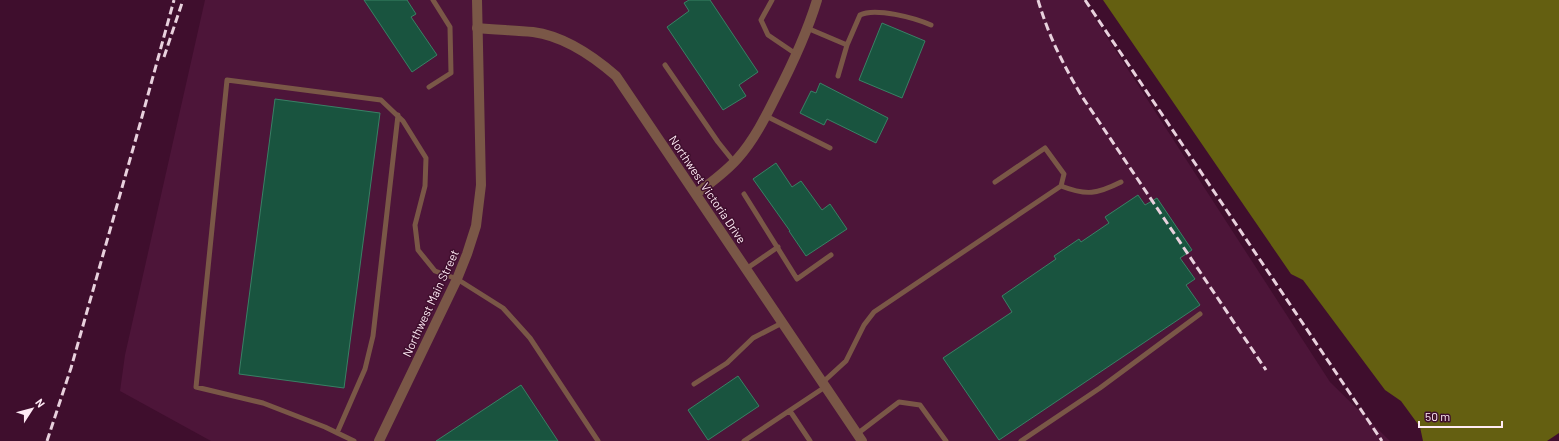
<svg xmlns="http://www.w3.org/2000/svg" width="1559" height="441" font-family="Barlow,sans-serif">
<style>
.built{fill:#4d1539}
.forest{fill:#645f11}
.building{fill:#19543f;stroke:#398165}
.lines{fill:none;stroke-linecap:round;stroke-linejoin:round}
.service{stroke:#7a5747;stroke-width:5}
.minor{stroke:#7a5747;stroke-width:10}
.tertiary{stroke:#7a5747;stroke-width:10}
.rail{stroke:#e8d1dd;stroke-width:3;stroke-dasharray:8 4;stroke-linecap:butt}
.labels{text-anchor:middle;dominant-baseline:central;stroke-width:3;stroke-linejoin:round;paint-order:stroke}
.street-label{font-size:12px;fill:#ffebf5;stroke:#3f0e2d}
</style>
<rect width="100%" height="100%" fill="#3f0e2d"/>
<path class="built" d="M205 0H1083L1330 382 1390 441H211L120 391 125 355Z"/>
<path class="forest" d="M1103 0H1559V433L1547 441H1423L1420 427 1401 401 1385 390 1303 280 1291 274Z"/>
<path class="building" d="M364 0H407L416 14 411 17 437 55 412 72Z
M689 0H710L758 72 739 85 746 96 723 110 667 27 689 11 684 3Z
M882 23 925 41 902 98 859 80Z
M820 83 888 118 876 143 827 119 824 125 800 113 811 91 816 93Z
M275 99 380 113 344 388 239 374Z
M776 163 792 187 801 181 822 210 830 204 847 229 806 256 789 231H790L753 179Z
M1138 195 1145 205 1157 198 1192 250 1180 258 1195 279 1186 285 1200 305 999 440 943 358 1012 312 1002 296 1056 259 1054 256 1079 239 1081 242 1109 223 1105 217Z
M738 376 759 406 708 440 688 410Z
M521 385 558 441H436Z"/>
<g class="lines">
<path class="service" d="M772 0 761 20 768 35 796 54
M807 28 847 45 860 15C875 7 915 18 931 25
M665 65 718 142 734 162
M838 76 847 45
M429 87 451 73 450 27 433 0
M766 116 830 148
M1061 186C1087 196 1097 194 1121 182
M744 194 797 279 831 255
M746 269 778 247
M822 383 846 361 864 325 874 312 1061 186 1064 174 1045 148 995 182
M694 384 727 363 753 338 782 323
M790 411 810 441
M337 433 365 369 373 336 398 115
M857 434 899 402 920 405 946 441
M354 441 325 427 263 403 196 387 227 80 381 100 403 121 426 158 425 186 415 225 418 250 435 271 457 279 503 308 530 338 598 441
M744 441 825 387
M1021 441 1100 388 1200 314"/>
<path class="minor" d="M477 28C496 30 515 30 533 32 564 36 593 56 616 76L862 441
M696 194C710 183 726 172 738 158 754 140 765 118 776 96 792 65 807 33 817 0"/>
<path class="tertiary" d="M379 441 457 279 467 254 476 226 481 185 477 0"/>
<path class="rail" d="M1038 0C1049 37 1062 62 1081 95L1266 370
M1085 0 1382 441
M164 57 183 0
M47 441 71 368 140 124 174 0"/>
</g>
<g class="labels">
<g class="street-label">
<text transform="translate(708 189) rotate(56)">Northwest Victoria Drive</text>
<text transform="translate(430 303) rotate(-65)">Northwest Main Street</text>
</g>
</g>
<g transform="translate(32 409) rotate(54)" stroke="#3f0e2d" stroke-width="3" paint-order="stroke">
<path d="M0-3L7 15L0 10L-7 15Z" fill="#ffebf5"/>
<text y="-6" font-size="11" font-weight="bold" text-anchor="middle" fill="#ffebf5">N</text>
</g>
<path d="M1419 421v6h83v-6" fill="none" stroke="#ffebf5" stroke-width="2"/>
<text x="1425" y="421" font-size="12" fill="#ffebf5" stroke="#3f0e2d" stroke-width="3" paint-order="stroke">50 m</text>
</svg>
